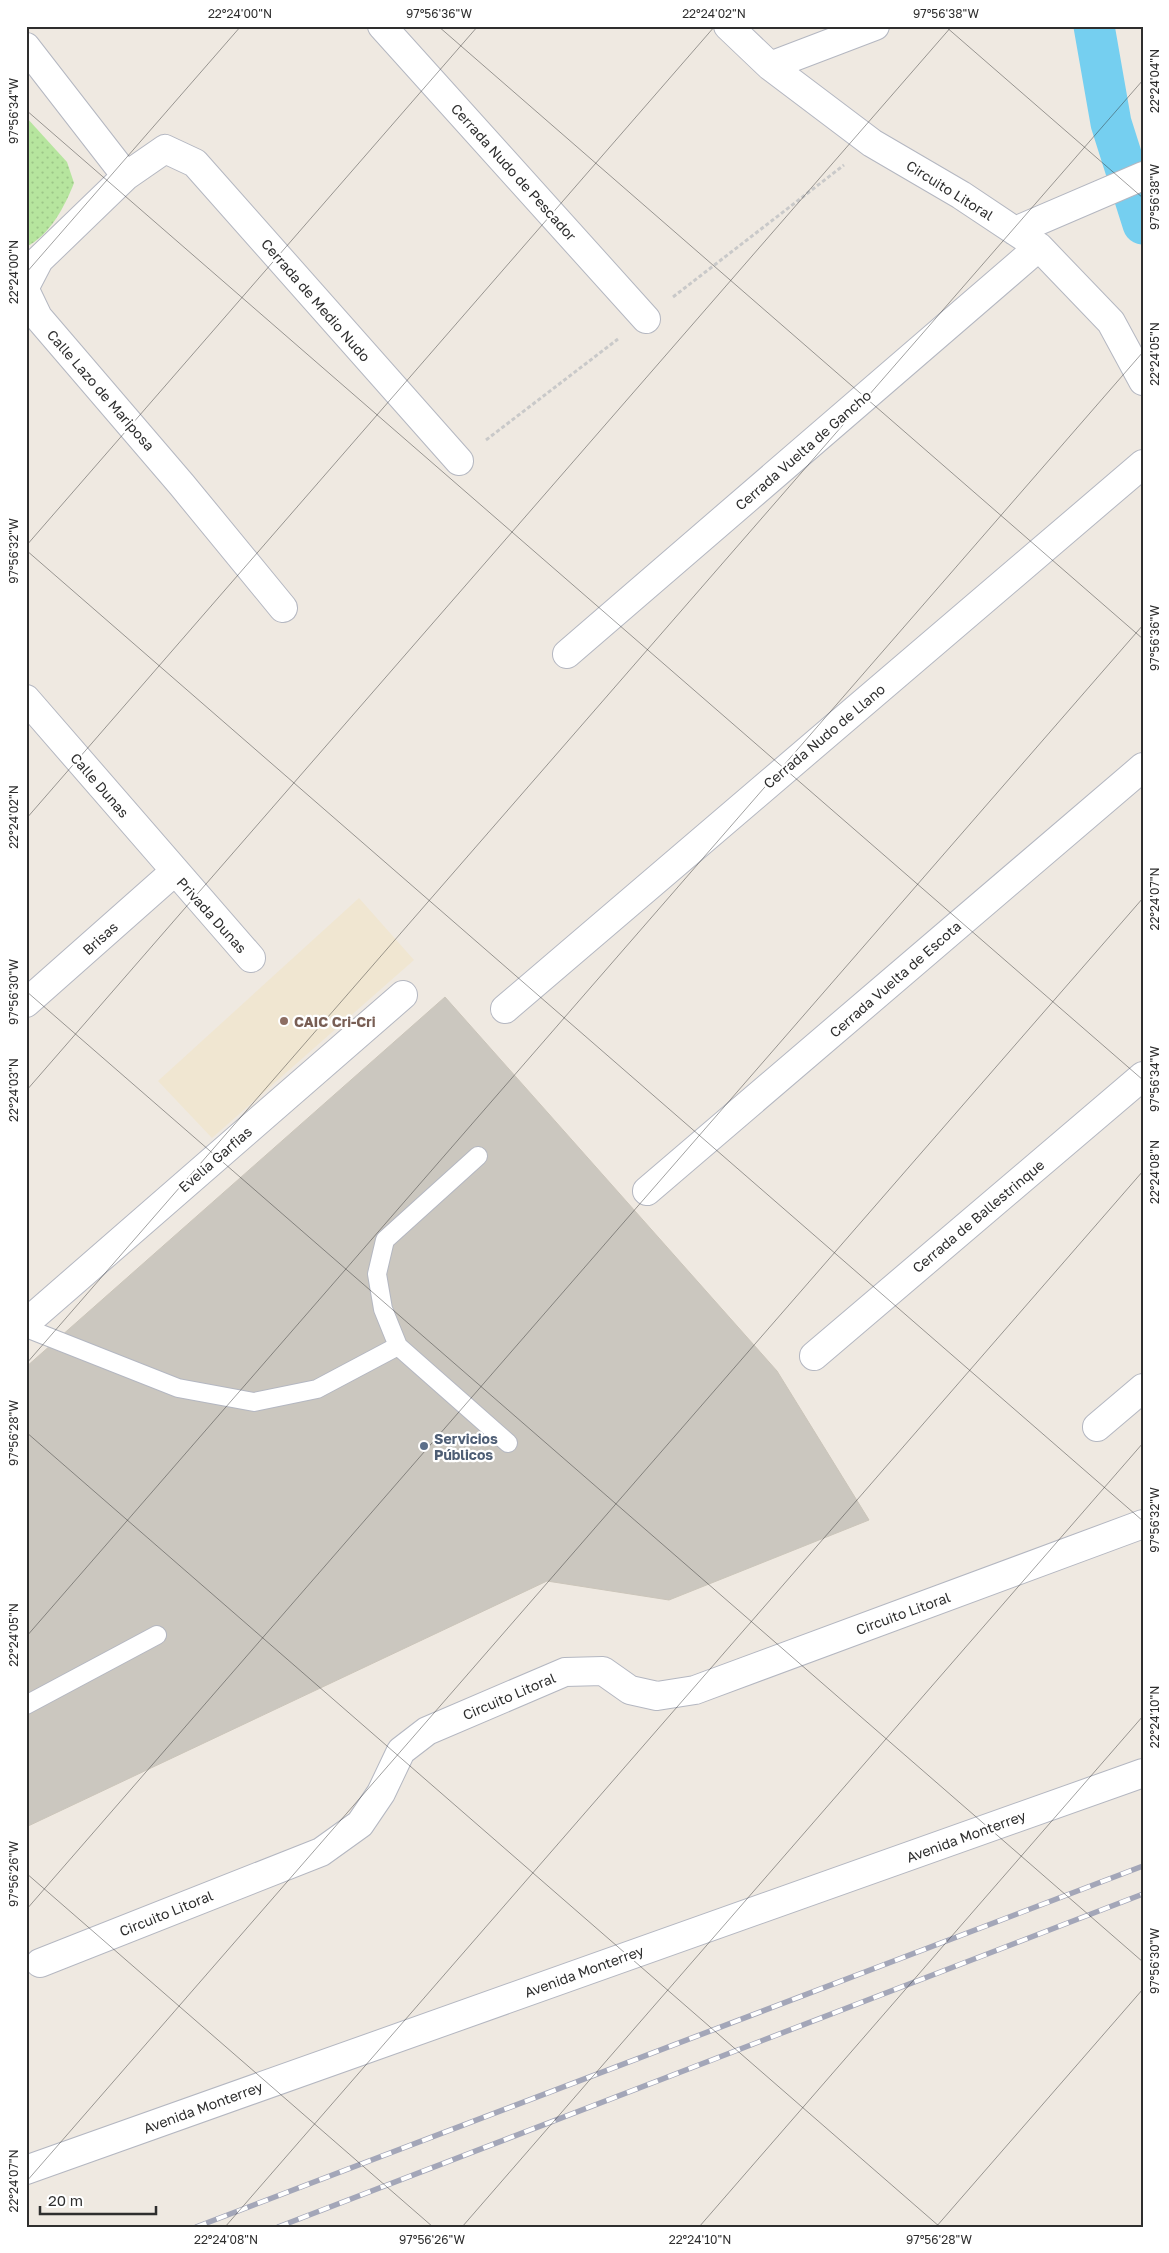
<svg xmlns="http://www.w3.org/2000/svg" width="1169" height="2253" font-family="'Golos Text',sans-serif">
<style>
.education{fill:#f0e6d1}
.park{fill:url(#park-dots)}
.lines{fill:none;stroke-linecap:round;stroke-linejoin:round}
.canal{stroke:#75cff0;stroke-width:41}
.building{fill:#cbc7bf;stroke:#cbc5ba}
.service-casing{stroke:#b4b7c1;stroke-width:20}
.minor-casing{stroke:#b4b7c1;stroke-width:30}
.tertiary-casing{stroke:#b4b7c1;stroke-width:30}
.path{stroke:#c9c9c9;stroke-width:3;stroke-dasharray:4 2.5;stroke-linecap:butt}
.service{stroke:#fff;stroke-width:18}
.minor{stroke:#fff;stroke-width:28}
.tertiary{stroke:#fff;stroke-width:28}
.rail-casing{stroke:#a3a6b8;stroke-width:5.5}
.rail{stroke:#fff;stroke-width:4;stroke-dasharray:11;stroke-linecap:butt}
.ticks{fill:none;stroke:#2e2e2e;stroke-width:1;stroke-opacity:0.45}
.education-dot{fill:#8d6e63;stroke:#fff;stroke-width:2}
.service-dot{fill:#5c6f8a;stroke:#fff;stroke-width:2}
.labels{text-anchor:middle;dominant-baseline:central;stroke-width:4.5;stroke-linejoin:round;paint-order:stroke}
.street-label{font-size:14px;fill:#2e2e2e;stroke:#fff}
.education-label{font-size:14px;font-weight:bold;fill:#785e54;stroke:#fff;text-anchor:start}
.service-label{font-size:14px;font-weight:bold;fill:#4e5e75;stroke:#fff;text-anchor:start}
.neatline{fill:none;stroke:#2e2e2e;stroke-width:2}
.ticks-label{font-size:12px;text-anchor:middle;fill:#2e2e2e}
</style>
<defs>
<pattern id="park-dots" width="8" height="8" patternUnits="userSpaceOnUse" patternTransform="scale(1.25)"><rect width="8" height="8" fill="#b6e59e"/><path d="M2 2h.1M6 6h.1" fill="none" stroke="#9dc588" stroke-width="1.8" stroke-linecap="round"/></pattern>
</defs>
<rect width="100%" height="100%" fill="#efe9e1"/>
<path class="education" d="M359 898 414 960 212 1138 158 1081Z"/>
<path class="park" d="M26 117 67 162 74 183C65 206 50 235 26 247Z"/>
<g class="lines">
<path class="canal" d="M1094 26 1111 123 1143 224"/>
</g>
<path class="building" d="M445 997 777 1371 869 1520 669 1600 547 1581 26 1827V1367Z"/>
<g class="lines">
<defs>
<path id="service" d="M478 1156 385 1240 377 1274 383 1309 398 1346 508 1443
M26 1328 178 1388 254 1402 317 1389 398 1346
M26 1705 157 1635"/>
<path id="minor" d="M382 26 646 319
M728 26 770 66 872 143 961 195 1039 247 1111 322 1143 381
M26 47 126 176
M770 66 875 26
M1015 231 1143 176
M26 285 39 260 126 176 165 149 195 163 459 461
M26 292 38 317 182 485 283 608
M567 654 1039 247
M26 699 251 958
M26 1003 174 872
M505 1009 1143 464
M647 1191 1143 767
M26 1323 403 995
M814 1356 1143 1076
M1097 1427 1143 1388
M40 1963 321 1852 360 1824 381 1793 401 1751 427 1731 565 1672 603 1671 630 1690 657 1696 695 1690 1143 1524"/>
<path id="tertiary" d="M26 2170 1143 1773"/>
</defs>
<use href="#service" class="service-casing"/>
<use href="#minor" class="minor-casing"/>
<use href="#tertiary" class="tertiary-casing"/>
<path class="path" d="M673 297 844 165
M486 440 618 339"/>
<use href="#service" class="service"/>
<use href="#minor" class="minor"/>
<use href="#tertiary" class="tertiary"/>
<defs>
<path id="rail" d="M196 2227 1143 1866
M278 2227 1143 1894"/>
</defs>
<use href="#rail" class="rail-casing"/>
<use href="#rail" class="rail"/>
</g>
<path class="ticks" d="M438 26 1143 639M945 26 1143 198M26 110 1143 1080M26 273 241 26M26 546 478 26M26 550 1143 1521M26 819 715 26M26 991 1143 1962M26 1091 952 26M26 1364 1143 80M26 1432 940 2227M26 1637 1143 352M26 1873 433 2227M26 1910 1143 625M26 2182 1143 898M225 2227 1143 1171M462 2227 1143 1443M699 2227 1143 1716M936 2227 1143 1989"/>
<circle class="education-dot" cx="284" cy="1021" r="5"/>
<circle class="service-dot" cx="424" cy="1446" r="5"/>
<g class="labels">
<g class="street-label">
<text transform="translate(514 172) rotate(48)">Cerrada Nudo de Pescador</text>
<text transform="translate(950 190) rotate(32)">Circuito Litoral</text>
<text transform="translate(316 300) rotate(49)">Cerrada de Medio Nudo</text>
<text transform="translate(101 390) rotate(49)">Calle Lazo de Mariposa</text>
<text transform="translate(803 450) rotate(-41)">Cerrada Vuelta de Gancho</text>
<text transform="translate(824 736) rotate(-40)">Cerrada Nudo de Llano</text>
<text transform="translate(100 785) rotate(49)">Calle Dunas</text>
<text transform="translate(212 915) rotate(48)">Privada Dunas</text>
<text transform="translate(100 938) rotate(-42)">Brisas</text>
<text transform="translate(895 979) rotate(-41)">Cerrada Vuelta de Escota</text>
<text transform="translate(215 1159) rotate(-41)">Evelia Garfias</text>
<text transform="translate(978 1216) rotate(-40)">Cerrada de Ballestrinque</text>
<text transform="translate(903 1613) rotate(-20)">Circuito Litoral</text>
<text transform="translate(509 1696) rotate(-23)">Circuito Litoral</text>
<text transform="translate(966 1836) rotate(-20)">Avenida Monterrey</text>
<text transform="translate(166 1913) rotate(-22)">Circuito Litoral</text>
<text transform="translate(584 1971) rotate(-20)">Avenida Monterrey</text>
<text transform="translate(203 2107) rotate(-20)">Avenida Monterrey</text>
</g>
<g class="education-label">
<text x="294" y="1021">CAIC Cri-Cri</text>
</g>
<g class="service-label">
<text x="434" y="1438">Servicios<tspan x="434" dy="16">Públicos</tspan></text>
</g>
</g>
<rect width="1169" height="2253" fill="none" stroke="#ffffff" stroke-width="55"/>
<path d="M40 2206v8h116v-8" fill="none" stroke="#2e2e2e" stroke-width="2.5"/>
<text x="48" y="2206" font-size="15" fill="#2e2e2e" stroke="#ffffff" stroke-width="4" paint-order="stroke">20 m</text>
<rect x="28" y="28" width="1114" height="2198" class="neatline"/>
<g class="ticks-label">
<text x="240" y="18">22°24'00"N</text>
<text x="439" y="18">97°56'36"W</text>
<text x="714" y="18">22°24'02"N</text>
<text x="946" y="18">97°56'38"W</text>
<text transform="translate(1155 81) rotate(-90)" y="4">22°24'04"N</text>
<text transform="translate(14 111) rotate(-90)" y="4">97°56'34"W</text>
<text transform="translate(1155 197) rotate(-90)" y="4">97°56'38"W</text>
<text transform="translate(14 272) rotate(-90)" y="4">22°24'00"N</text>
<text transform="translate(1155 354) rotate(-90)" y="4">22°24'05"N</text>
<text transform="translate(14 551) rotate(-90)" y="4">97°56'32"W</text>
<text transform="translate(1155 638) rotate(-90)" y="4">97°56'36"W</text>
<text transform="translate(14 817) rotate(-90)" y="4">22°24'02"N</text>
<text transform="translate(1155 899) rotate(-90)" y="4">22°24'07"N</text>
<text transform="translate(14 992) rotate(-90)" y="4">97°56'30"W</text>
<text transform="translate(1155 1079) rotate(-90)" y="4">97°56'34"W</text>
<text transform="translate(14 1090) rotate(-90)" y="4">22°24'03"N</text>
<text transform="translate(1155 1172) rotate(-90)" y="4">22°24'08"N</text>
<text transform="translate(14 1433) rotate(-90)" y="4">97°56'28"W</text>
<text transform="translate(1155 1520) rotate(-90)" y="4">97°56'32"W</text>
<text transform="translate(14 1635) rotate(-90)" y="4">22°24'05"N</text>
<text transform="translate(1155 1717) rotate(-90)" y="4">22°24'10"N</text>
<text transform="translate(14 1874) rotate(-90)" y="4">97°56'26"W</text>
<text transform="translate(1155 1961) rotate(-90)" y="4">97°56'30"W</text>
<text transform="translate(14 2181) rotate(-90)" y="4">22°24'07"N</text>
<text x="226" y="2244">22°24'08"N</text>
<text x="432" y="2244">97°56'26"W</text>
<text x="700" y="2244">22°24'10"N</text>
<text x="939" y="2244">97°56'28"W</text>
</g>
</svg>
